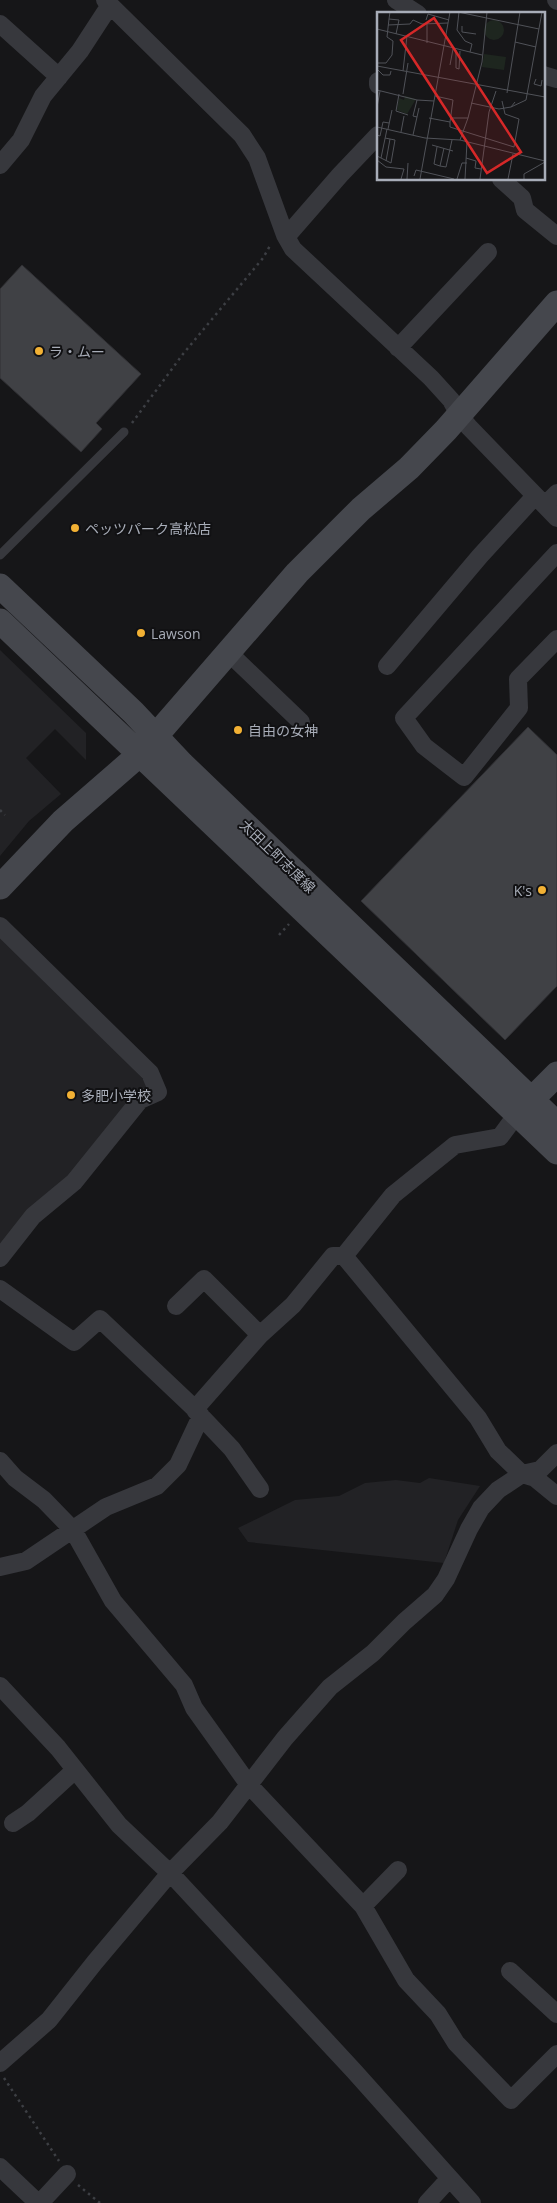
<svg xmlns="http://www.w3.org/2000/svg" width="557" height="2203" font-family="'Open Sans','Noto Sans JP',sans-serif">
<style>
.built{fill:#222225}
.building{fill:#404145;stroke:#303034}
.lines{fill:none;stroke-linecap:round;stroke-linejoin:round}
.path{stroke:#3d3f44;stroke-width:2.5;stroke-dasharray:2.5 4;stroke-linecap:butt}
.lane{stroke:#37383d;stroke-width:9}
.street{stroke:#37383d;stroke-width:18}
.secondary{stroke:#45474d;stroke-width:25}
.poi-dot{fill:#f2b134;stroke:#111113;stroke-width:2}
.labels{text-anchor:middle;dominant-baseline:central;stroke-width:4;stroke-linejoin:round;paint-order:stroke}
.poi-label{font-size:14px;fill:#a8adb8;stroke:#111113;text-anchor:start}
.street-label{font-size:14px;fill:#a8adb8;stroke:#111113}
.inset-road{fill:none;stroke:#505258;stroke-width:1}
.view{fill:#d62828;fill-opacity:0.15;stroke:#d62828;stroke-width:2.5}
.inset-edge{fill:none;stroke:#a8adb8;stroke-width:2.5}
</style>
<rect width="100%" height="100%" fill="#161618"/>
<path class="built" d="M0 650 86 733V760L55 729 26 758 61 794 29 821 0 856Z
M0 934 154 1090 113 1130 0 1251Z
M429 1478 480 1486 458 1520 444 1563 248 1542 238 1528 295 1500 339 1496 365 1483 396 1480 420 1483Z"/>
<path class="building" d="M22 265 141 374 96 423 102 429 81 452 0 378V289Z
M528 727 557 755V986L505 1040 361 901Z"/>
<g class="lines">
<path class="path" d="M132 423 183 354 263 258 271 244
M0 810 5 815
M279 935 289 924
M4 2078 59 2161
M78 2185 100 2203"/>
<path class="lane" d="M0 555 124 432"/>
<path class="street" d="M105 0 242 135 257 158 285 235 293 249 431 378 451 400 459 415 469 427 557 518
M396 0 418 14
M556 0 557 1
M0 24 59 77
M543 75 557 79
M378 81V85
M0 165 21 140 43 96 80 51 110 5
M501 179 522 198 525 210 557 236
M286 237 340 175 378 135
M398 348 488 252
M545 505 557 493
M557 553 404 718 424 746 464 777 519 708 518 679 557 639
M228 652 301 722
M387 666 480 556 535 496
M0 926 150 1073 158 1092 140 1100 74 1182 33 1216 0 1258
M344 1256 478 1418 498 1451 522 1474 535 1478 557 1496
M0 1289 74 1342 100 1319 195 1409 260 1335 293 1305 333 1256H344L393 1195 455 1145 500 1137 517 1114
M176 1306 204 1279 260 1335
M195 1410 232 1449 260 1489
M0 1461 15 1478 44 1500 73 1530 113 1601 184 1685 194 1708 249 1785 363 1906 406 1980 438 2014 456 2043 511 2100 557 2054
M0 1567 26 1561 106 1507 157 1486 178 1465 201 1416
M0 1686 58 1748 119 1825 174 1877 354 2071 472 2203
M13 1823 28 1813 75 1770
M363 1906 398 1870
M510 1971 557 2014
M0 2063 49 2020 95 1962 170 1873 220 1822 285 1738 330 1687 373 1653 404 1622 435 1595 446 1579 469 1529 481 1508 498 1490 522 1474 540 1470 557 1453
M0 2167 38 2203
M40 2203 67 2174
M427 2203 449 2179"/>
<path class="secondary" d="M0 586 133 712 182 764 557 1124
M0 621 557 1152
M0 887 63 821 140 754 297 573 361 509 409 468 446 430 557 303
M520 1111 557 1074"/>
</g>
<g class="poi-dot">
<circle cx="39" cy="351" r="5"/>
<circle cx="75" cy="528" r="5"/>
<circle cx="141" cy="633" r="5"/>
<circle cx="238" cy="730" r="5"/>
<circle cx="542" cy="890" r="5"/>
<circle cx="71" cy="1095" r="5"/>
</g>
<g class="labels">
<g class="poi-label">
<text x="49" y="351">ラ・ムー</text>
<text x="85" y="528">ペッツパーク高松店</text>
<text x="151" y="633">Lawson</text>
<text x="248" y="730">自由の女神</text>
<text x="532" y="890" text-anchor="end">K's</text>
<text x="81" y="1095">多肥小学校</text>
</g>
<g class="street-label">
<text transform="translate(278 856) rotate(44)">太田上町志度線</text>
</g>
</g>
<g transform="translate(377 12)">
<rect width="168" height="168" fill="#161618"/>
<path d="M107 18a10 10 0 1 1 20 0a10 10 0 1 1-20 0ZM107 42 129 45 127 58 105 55ZM28 84 39 87 30 102 20 98 22 86 27 88Z" fill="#1e261f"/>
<path class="inset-road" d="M13 0 12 7 22 8 19 22M81 0 162 17M82 0 80 18 88 29 95 32 93 40M49 8 51 2 72 8M50 12V31M11 13 33 12 36 8 45 12 71 11M85 14V20L99 22M0 17 105 43M138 30 159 35M79 38V56L82 57 83 39M0 51H9L15 43 16 29 10 25 12 7M73 53 76 37M0 54 168 85M0 57 6 63H13L14 59M26 59 30 24M159 67 157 72 164 74 165 68M0 78 40 88 36 104 40 105M130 81 143 0M22 82 19 99 31 103M26 82 31 51M40 88 57 89M94 91 122 97 134 95 138 90M0 95 3 79M134 95 149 88 165 0M52 106 73 110 76 88 58 84M73 106H91L105 50 110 0M73 110V115L137 135 142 107 128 102 125 89M0 115 48 126 83 128 168 149M11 117 15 98M24 120 27 104M0 123 3 124 6 110 12 111M36 123 42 96M83 128 91 106M55 133 76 139M60 135 57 152 63 154 67 136M0 144 14 151 18 128 8 126M4 146 10 117M89 146 99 149 98 156 104 157M0 148 9 155 27 157 24 167M9 149 13 127M63 154 69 155 75 128M37 164 39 158 77 167M30 167 31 151M43 167 73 0M80 167 85 151H90M88 167 90 130M103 167 112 100 119 79M131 167 136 142M147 167V162L168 150"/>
<path class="view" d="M57 6 144 140 110 161 24 28Z"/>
<rect width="168" height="168" class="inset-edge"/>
</g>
</svg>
